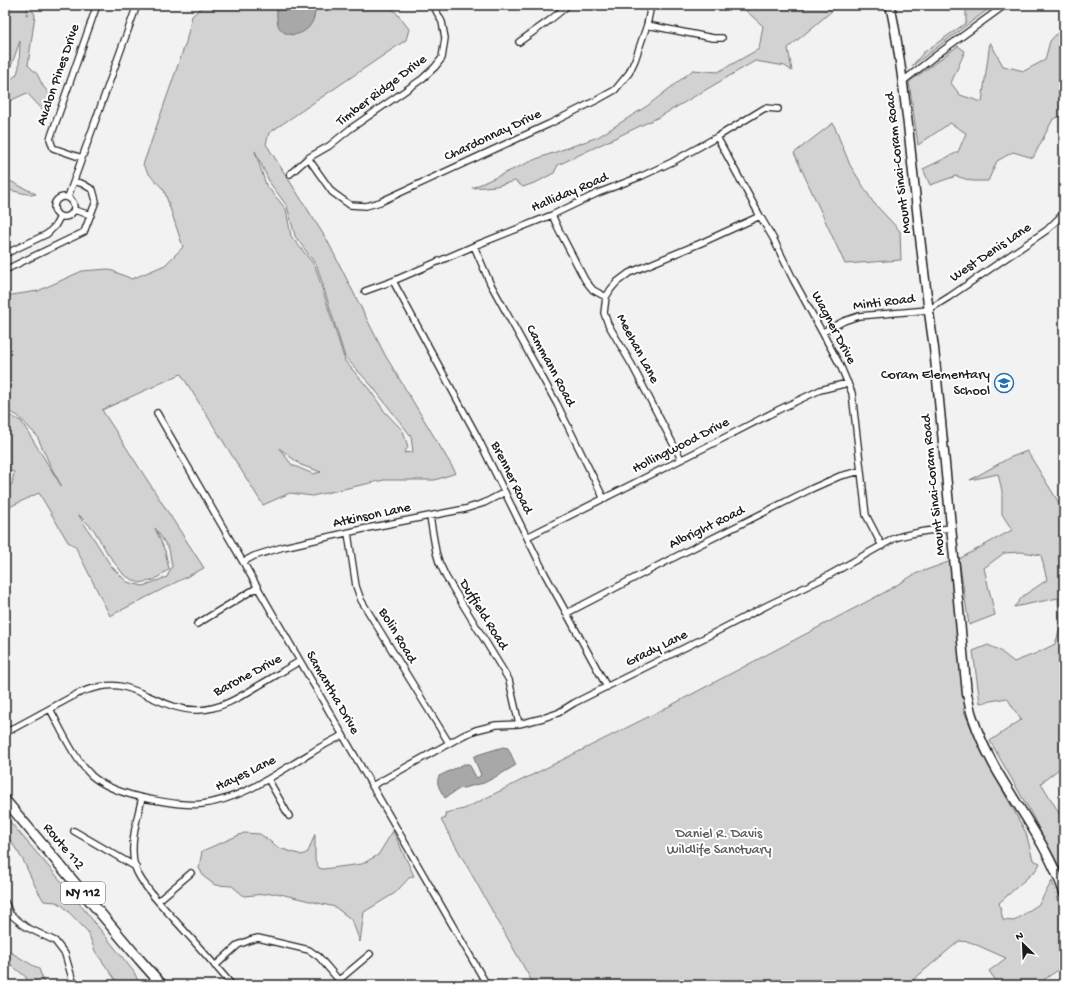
<svg xmlns="http://www.w3.org/2000/svg" width="1069" height="990" font-family="'Gochi Hand',sans-serif">
<style>
.green{fill:#d2d2d2;stroke:#777;fill-rule:evenodd}
.water{fill:#a8a8a8;stroke:#707070}
.lines{fill:none;stroke-linecap:round;stroke-linejoin:round}
.minor-casing{stroke:#1c1c1c;stroke-width:8}
.secondary-casing{stroke:#1c1c1c;stroke-width:11}
.primary-casing{stroke:#1c1c1c;stroke-width:12}
.minor{stroke:#fff;stroke-width:5.5}
.secondary{stroke:#fff;stroke-width:8}
.primary{stroke:#fff;stroke-width:9}
.labels{text-anchor:middle;dominant-baseline:central;stroke-width:4;stroke-linejoin:round;paint-order:stroke}
.shield{fill:#fff;stroke:#606060;stroke-width:1}
.shield-label{font-size:13px;font-weight:bold;fill:#1c1c1c}
.street-label{font-size:14px;fill:#1c1c1c;stroke:#fff}
.poi-label{font-size:14px;fill:#1c1c1c;stroke:#fff;text-anchor:end}
.park-label{font-size:14px;fill:#5c5c5c;stroke:#fff}
</style>
<rect width="100%" height="100%" fill="#f2f2f2"/>
<filter id="ink" filterUnits="userSpaceOnUse"><feTurbulence type="fractalNoise" baseFrequency=".025" numOctaves="2"/><feDisplacementMap in="SourceGraphic" scale="8" xChannelSelector="R" yChannelSelector="G"/><feConvolveMatrix kernelMatrix="1 2 1 2 8 2 1 2 1" color-interpolation-filters="sRGB"/></filter>
<g filter="url(#ink)">
<path class="green" d="M5 5H29L26 15 33 11 35 15 28 65 37 74 43 86 54 100 45 116 42 109 27 93 5 103V85L17 74 19 67 20 41 5 83Z
M204 5H365L369 9 372 5H390L409 29 406 40 269 133 266 144 327 240 385 355 456 473 435 480H384L312 496 290 493 263 505 181 374 102 410 204 568 110 616 75 546 68 542 39 493 5 509V488L12 484 14 472 5 469V413L21 421 62 487 51 467 37 436 18 416 5 409V296L38 291 82 271 108 269 132 279 165 265 183 247 164 190 149 174 143 165 186 42 192 16ZM255 151 270 183 287 206 295 236 317 266 345 357 372 386 411 436 413 452 404 453 408 447 403 431 385 412 369 389 345 361 315 266 291 236 286 209 266 185ZM279 448 301 465 321 472 313 474 292 465ZM78 514 94 530 108 554 124 575 139 583 154 580 169 569 165 551 155 528 169 549 172 566 167 577 143 586 127 582 111 566Z
M742 5H839L788 48 792 71 785 66 755 61 661 116 558 165 554 173 537 182 523 187 515 181 496 186 472 188 536 159 598 137 647 106 693 70 718 72 759 49 763 26 743 8Z
M966 5H994L912 66 924 52 966 23Z
M1060 5H1064V115L1053 119 1033 158 1013 152 997 161 988 181H972L956 176 930 185 923 169 958 152 966 133 950 123 918 145 909 82 958 46 965 51 951 83 960 95 982 102 990 42 1003 66 1024 71 1045 60 1050 41 1062 28V9Z
M833 123 850 165 873 202 900 231 901 260 845 264 794 153Z
M5 181H10L36 194 31 195 5 189Z
M1027 451 1064 511V765L1041 783 1064 821V867L1059 868 1030 811 990 741 1021 720 1007 698 980 703 973 651 988 645 999 650 1014 662 1037 653 1055 644 1060 629 1058 598 1014 607 1023 596 1047 580 1041 555 1022 552 1004 553 984 568 995 615 969 625 959 559 1012 530 1002 514V491L998 474 970 480 1009 458Z
M951 561 966 707 963 709 981 750 1026 833 1033 860 1040 863 1037 869 999 903 1003 920 1014 921 1039 904 1052 881 1064 918V966L1036 985H999L989 971 1006 958 970 942 959 941 907 985H534L441 820 446 818 445 813 464 809 664 709 887 591 915 574Z
M5 816 67 888 134 972 140 985H119L95 951 88 932 62 905 56 902 44 901 36 888 23 860 5 832Z
M393 831 414 876 410 877 395 893 364 912 360 942 352 920 335 907 276 893 244 896 232 886 215 885 204 877 199 868 202 851 244 833 260 834 279 848 302 855 308 852 315 834V860L319 868 323 869 362 864 378 855Z
M5 949 39 969 45 985H28L26 977 5 960Z"/>
<path class="water" d="M277 5H316C315 10 315 16 313 20 308 34 288 41 279 27 276 21 277 11 277 5Z
M503 747 508 748 516 765 501 774 484 783 459 789 445 798C441 791 435 784 439 776L464 764H469L476 777 477 778 481 775 475 761 474 757 477 755Z"/>
<g class="lines">
<defs>
<path id="minor" d="M647 25 713 38H722
M519 42 550 20 566 7 567 5
M902 82 935 56 1005 5
M717 137 760 216 773 238 793 279 840 365 852 393 853 402 866 515 882 546
M82 158 53 148 50 139 97 5
M308 158 332 192 350 205 366 206 380 202 549 124 597 100 615 90 629 73 635 60 647 25 651 5
M290 174 308 158 329 146 350 129 422 79 435 67 442 58 445 38 442 22 433 5
M54 207a10 10 0 1 1 20 0a10 10 0 1 1-20 0Z
M68 197 137 5
M74 210 91 215
M552 215 559 230 585 280 593 290 606 297
M474 246 490 283 557 404 604 499
M5 254 47 234 55 226 60 217
M5 270 84 232 96 201 93 190 83 184 74 181
M393 281 477 436 545 574 607 687
M365 291 393 281 474 246 552 215 598 193 642 176 672 162 717 137 765 108 778 109
M823 332 844 321 859 316 928 310 949 297 1047 230 1064 213
M157 413 487 985
M681 459 632 365 608 324 604 313 606 297 611 289 617 282 629 273 701 243 760 216
M430 517 436 552 439 562 446 577 509 680 519 724
M348 533 356 586 361 600 449 743
M527 537 716 442 780 409 820 390 848 383
M243 562 254 556 283 547 368 528 465 509 484 503 505 492
M567 613 671 559 811 489 840 476 861 471
M197 624 258 587
M50 709C62 731 74 759 92 776 107 789 129 795 148 799 166 802 184 806 202 804 243 799 277 773 311 753 321 746 332 741 343 735
M5 733 77 694C90 688 110 683 124 687 151 694 170 711 199 710 221 709 240 697 258 686 272 678 286 669 300 661
M268 779 289 816
M372 786 464 735 476 730 496 725 519 724 543 718 558 713 574 703 706 637 768 605 822 579 895 538C914 532 931 530 951 528
M142 798C137 818 129 846 135 867 140 883 162 906 173 918 193 940 213 963 232 985
M74 831 136 867
M158 901 191 873
M5 902 10 914 26 927 55 941 65 954 74 985
M215 966 238 945 250 940 258 938 309 950 319 957 343 985
M339 980 370 954"/>
<path id="secondary" d="M890 5C899 44 903 85 908 125 916 200 923 274 934 348L967 694C969 702 970 711 973 718 979 736 987 753 996 769 1019 809 1049 848 1064 893"/>
<path id="primary" d="M5 800 139 959 162 985"/>
</defs>
<use href="#minor" class="minor-casing"/>
<use href="#secondary" class="secondary-casing"/>
<use href="#primary" class="primary-casing"/>
<use href="#minor" class="minor"/>
<use href="#secondary" class="secondary"/>
<use href="#primary" class="primary"/>
</g>
</g>
<defs>
<symbol id="school-ring" viewBox="-11 -11 22 22"><circle r="9.5" fill="#fff" stroke="#1f6fb2" stroke-width="1.5"/><path d="M0-5L7-2L0 1L-7-2ZM-4 1L0 2.5L4 1V4Q0 6-4 4Z" fill="#1f6fb2"/></symbol>
</defs>
<g fill-rule="evenodd">
<use href="#school-ring" x="993" y="372" width="22" height="22"/>
</g>
<g class="labels">
<rect class="shield" x="61" y="882" width="44" height="22" rx="3"/>
<g class="shield-label">
<text x="83" y="893">NY 112</text>
</g>
<g class="street-label">
<text transform="translate(59 75) rotate(-71)">Avalon Pines Drive</text>
<text transform="translate(382 91) rotate(-37)">Timber Ridge Drive</text>
<text transform="translate(493 136) rotate(-25)">Chardonnay Drive</text>
<text transform="translate(899 163) rotate(-97)">Mount Sinai-Coram Road</text>
<text transform="translate(570 193) rotate(-23)">Halliday Road</text>
<text transform="translate(991 253) rotate(-34)">West Denis Lane</text>
<text transform="translate(884 303) rotate(-7)">Minti Road</text>
<text transform="translate(833 328) rotate(62)">Wagner Drive</text>
<text transform="translate(637 349) rotate(62)">Meehan Lane</text>
<text transform="translate(550 366) rotate(62)">Cammann Road</text>
<text transform="translate(681 446) rotate(-27)">Hollingwood Drive</text>
<text transform="translate(511 478) rotate(64)">Brenner Road</text>
<text transform="translate(934 485) rotate(-96)">Mount Sinai-Coram Road</text>
<text transform="translate(372 516) rotate(-12)">Atkinson Lane</text>
<text transform="translate(707 528) rotate(-26)">Albright Road</text>
<text transform="translate(483 615) rotate(58)">Duffield Road</text>
<text transform="translate(397 636) rotate(59)">Bolin Road</text>
<text transform="translate(657 649) rotate(-26)">Grady Lane</text>
<text transform="translate(248 676) rotate(-28)">Barone Drive</text>
<text transform="translate(332 693) rotate(60)">Samantha Drive</text>
<text transform="translate(246 774) rotate(-26)">Hayes Lane</text>
<text transform="translate(63 847) rotate(50)">Route 112</text>
</g>
<g class="poi-label">
<text x="990" y="375">Coram Elementary<tspan x="990" dy="16">School</tspan></text>
</g>
<g class="park-label">
<text x="719" y="834">Daniel R. Davis<tspan x="719" dy="16">Wildlife Sanctuary</tspan></text>
</g>
</g>
<rect width="1069" height="990" fill="none" stroke="#fff" stroke-width="20"/>
<rect x="10" y="10" width="1049" height="970" fill="none" stroke="#1c1c1c" stroke-width="1.5" filter="url(#ink)"/>
<g transform="translate(1023 944) rotate(336)" stroke="#ffffff" stroke-width="3" paint-order="stroke">
<path d="M0-3L7 15L0 10L-7 15Z" fill="#1c1c1c"/>
<text y="-6" font-size="11" font-weight="bold" text-anchor="middle" fill="#1c1c1c">N</text>
</g>
</svg>
